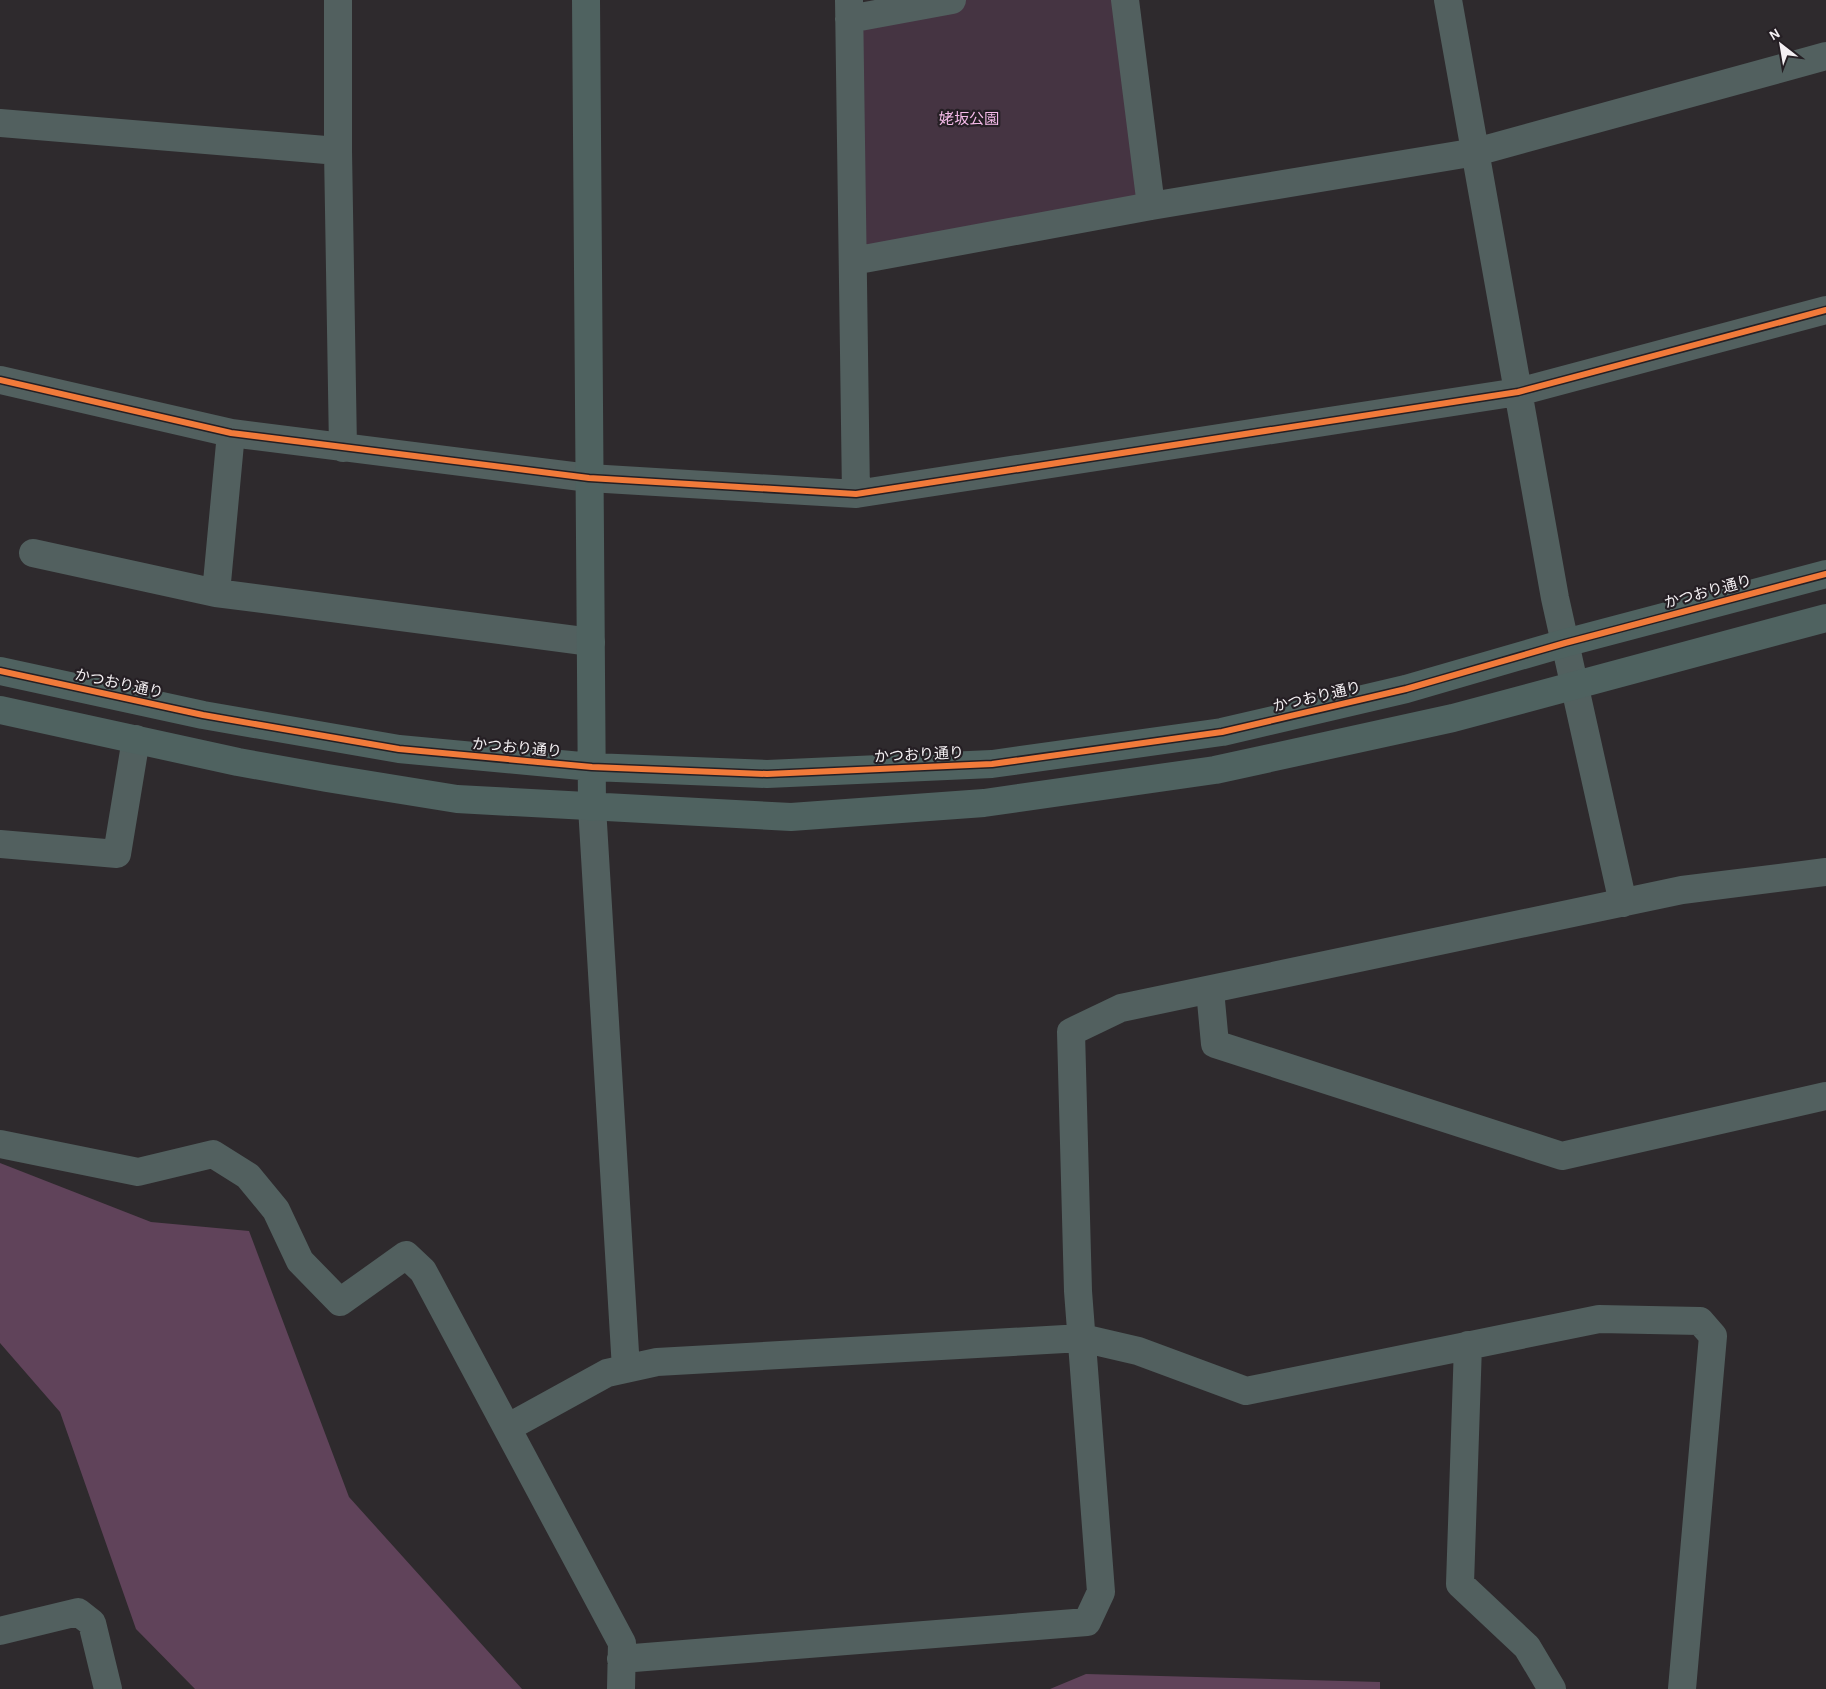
<svg xmlns="http://www.w3.org/2000/svg" width="1826" height="1689" font-family="'Alegreya Sans','Noto Sans JP',sans-serif">
<style>
.green{fill:#453442}
.forest{fill:#60435a}
.lines{fill:none;stroke-linecap:round;stroke-linejoin:round}
.street{stroke:#52605f;stroke-width:28}
.secondary{stroke:#4f6260;stroke-width:28}
.cycleway-casing{stroke:#251f24;stroke-width:9}
.cycleway{stroke:#f17a3a;stroke-width:6}
.labels{text-anchor:middle;dominant-baseline:central;stroke-width:4.5;stroke-linejoin:round;paint-order:stroke}
.park-label{font-size:15px;fill:#f4bae8;stroke:#251f24}
.street-label{font-size:15px;fill:#f4f0f3;stroke:#251f24}
</style>
<rect width="100%" height="100%" fill="#2e2a2d"/>
<path class="green" d="M952 0H1125L1151 206 853 261 849 19Z"/>
<path class="forest" d="M0 1163 151 1222 249 1231 349 1497 522 1689H195L136 1629 60 1412 0 1343Z
M1086 1674 1380 1682V1689H1050Z"/>
<g class="lines">
<path class="street" d="M338 0V151L343 448
M849 0 856 494
M1125 0 1151 206
M1448 0 1555 598 1623 903
M849 19 952 0
M0 123 338 151
M853 261 1151 206 1476 152 1826 56
M0 380 231 433 589 478 856 494 1518 392 1826 310
M33 553 216 593 591 642
M216 593 231 433
M592 807 626 1369
M0 844 117 854 136 739
M1210 990 1215 1044 1562 1156 1826 1096
M0 1144 138 1172 213 1154 248 1176 276 1210 300 1261 340 1302 406 1255 423 1271 622 1643 621 1689
M1468 1345 1460 1584 1527 1647 1552 1689
M507 1428 607 1373 657 1362 1082 1338 1138 1351 1246 1391 1599 1319 1700 1321 1713 1336 1682 1689
M0 1631 78 1612 92 1623 108 1689
M621 1659 1087 1622 1101 1592 1078 1291 1071 1032 1121 1008 1682 890 1826 872"/>
<path class="secondary" d="M586 0 592 807
M0 671 203 715 399 749 549 763 592 767 767 774 992 764 1222 732 1406 689 1565 643 1826 574
M0 710 238 762 327 778 457 799 791 817 984 803 1215 770 1453 718 1826 618"/>
<defs>
<path id="cycleway" d="M0 380 231 433 589 478 856 494 1518 392 1826 310
M0 671 203 715 399 749 549 763 592 767 767 774 992 764 1222 732 1406 689 1565 643 1826 574"/>
</defs>
<use href="#cycleway" class="cycleway-casing"/>
<use href="#cycleway" class="cycleway"/>
</g>
<g class="labels">
<g class="park-label">
<text x="969" y="119">姥坂公園</text>
</g>
<g class="street-label">
<text transform="translate(1708 592) rotate(-15)">かつおり通り</text>
<text transform="translate(119 684) rotate(12)">かつおり通り</text>
<text transform="translate(1317 697) rotate(-13)">かつおり通り</text>
<text transform="translate(517 748) rotate(5)">かつおり通り</text>
<text transform="translate(919 755) rotate(-3)">かつおり通り</text>
</g>
</g>
<g transform="translate(1781 45) rotate(329)" stroke="#251f24" stroke-width="4" paint-order="stroke">
<path d="M0-4L9 19L0 12L-9 19Z" fill="#f4f0f3"/>
<text y="-8" font-size="14" font-weight="bold" text-anchor="middle" fill="#f4f0f3">N</text>
</g>
</svg>
